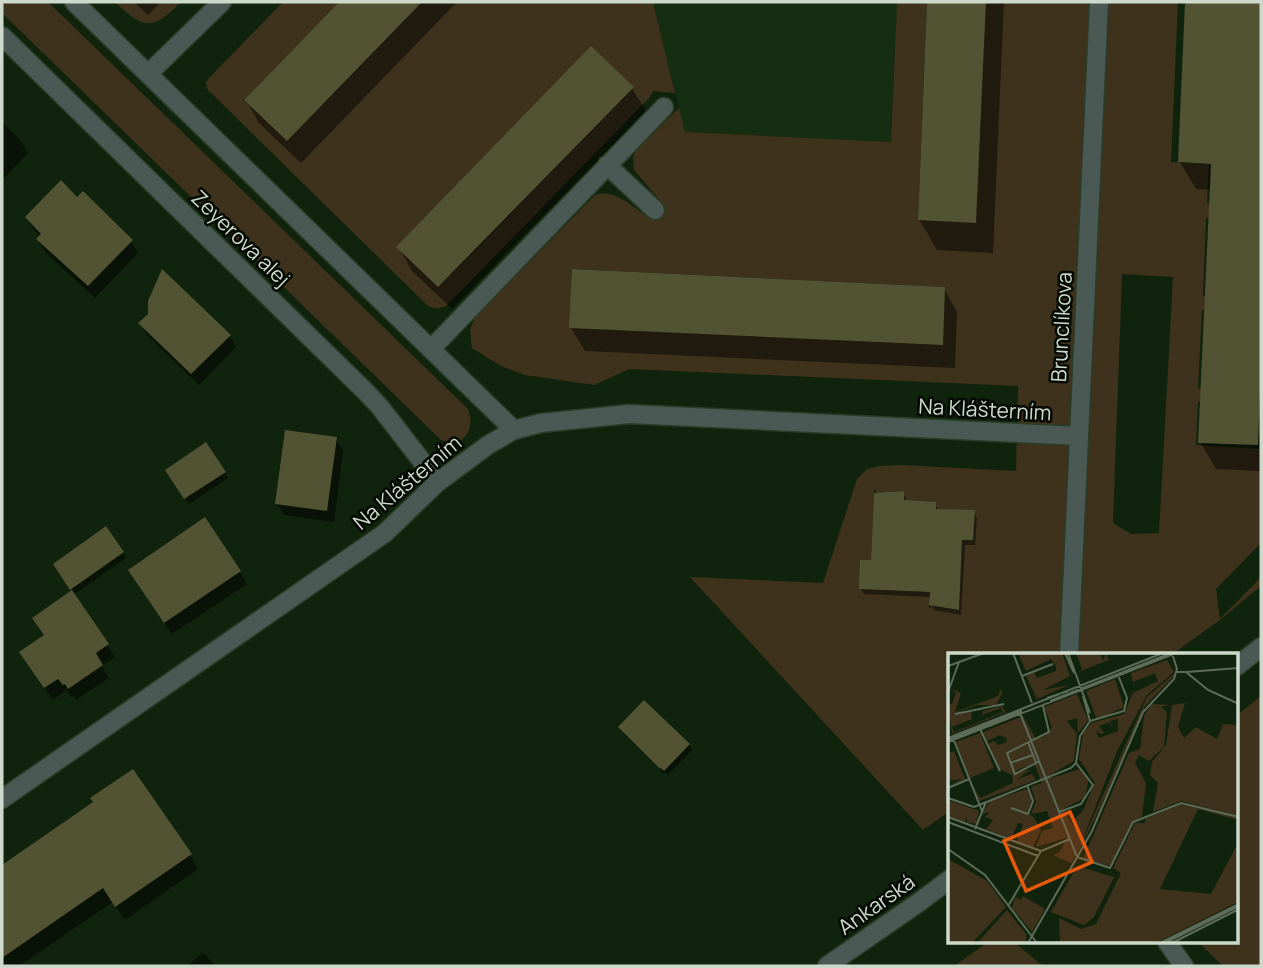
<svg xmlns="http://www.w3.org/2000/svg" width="1263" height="968" font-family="Manrope,sans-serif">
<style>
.built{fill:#152d11}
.green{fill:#3f321c;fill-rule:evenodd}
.shadow{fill:#0007}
.building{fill:#525333}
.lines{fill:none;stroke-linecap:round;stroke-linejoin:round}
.minor-casing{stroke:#2a3d27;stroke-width:21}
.tertiary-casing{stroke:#2a3d27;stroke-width:21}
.minor{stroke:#4a5954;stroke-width:18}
.tertiary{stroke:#4a5954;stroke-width:18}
.labels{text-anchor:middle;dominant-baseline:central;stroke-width:5;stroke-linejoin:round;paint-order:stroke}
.street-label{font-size:21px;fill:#cddacb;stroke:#040a03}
.inset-road{fill:none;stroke:#5c6c58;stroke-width:2}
.view{fill:#e8590c;fill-opacity:0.15;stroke:#e8590c;stroke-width:3.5}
.inset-edge{fill:none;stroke:#cddacb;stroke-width:3.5}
</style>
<rect width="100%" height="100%" fill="#10230c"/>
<path class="built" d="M653 2H897L891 142 685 132Z"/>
<path class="green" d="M2 2H48L468 409C474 425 469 439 453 444L441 440 2 13Z
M115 2H181C152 31 145 30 115 2Z
M283 2H339L244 100 287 141 422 2H653L675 93 653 91 650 97 446 306C439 309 434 309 427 305L207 89 206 83 209 78ZM633 87 468 258 438 287Z
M897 2H927L918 219 976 223 986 2H1178L1171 162 1209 164 1207 203 1210 204 1209 217 1206 218 1203 296 1206 297 1205 310H1202L1198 388 1201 389V401L1198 402 1196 445 1260 449 1261 443V543L1216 589 1220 619 1261 577V586L1220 620 1171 655H950V811L923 830 690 577 823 583 857 479 867 469 880 466 901 465 1016 471 1018 386 629 369 594 385 525 375 501 366 472 348 470 330 475 317 595 195C616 188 634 209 651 219L663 204 634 170 633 157 636 150 679 108 685 132 891 142ZM572 269 944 287 943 344 570 328ZM1122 274 1173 277 1159 533 1131 534 1113 523ZM874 490H876V493L904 491 903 507 917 501 934 504 935 501 936 509 974 511 962 540 958 610 931 605V608H929L930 592 859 589V587H862L860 560H871Z
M1261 696V966H1223L1198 942H1237V715Z
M988 942H1014L1043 966H954Z"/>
<path class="shadow" d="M134 2H161L148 15Z
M342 2H457L301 163 259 123 246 100Z
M929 2H1004L993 253 937 250 919 219Z
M1187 2H1261V471L1216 469 1200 442 1212 190 1196 189 1180 162Z
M632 88 646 111 452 309 412 271 399 248Z
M2 122 21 141 28 153 2 180Z
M77 199 131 241 138 253 95 298 45 252 38 240 41 237 34 230 27 218Z
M944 288 957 312 955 368 585 351 571 328Z
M140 323 230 336 236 347 199 385 147 335Z
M336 439 343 451 334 522 284 515 277 503Z
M225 473 228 478 189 504 170 477Z
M903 493 906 498V502L935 503 938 510 974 512 977 518 975 545H965L961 615 934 610 931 605V597L864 594 861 589Z
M123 553 126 558 73 595 115 657 102 666 109 678 76 700 74 695 71 697 66 690 53 700 29 664 73 591 58 570Z
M240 572 247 584 172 634 137 583Z
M620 727 689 745 692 750 668 775 665 772 664 774 623 733Z
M95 803 190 855 198 869 125 920 113 902 19 966H2V868Z
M203 952 215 966H188Z"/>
<path class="building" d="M339 2H422L287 141 244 100Z
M927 2H986L976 223 918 220Z
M1185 2H1261V363L1258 445 1198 443 1211 164 1178 162Z
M591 46 634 87 438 287 396 247Z
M61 180 77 197 83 191 133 240 88 286 36 239 41 234 25 217Z
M162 269 231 335 191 374 138 323 148 314V301Z
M572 269 945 287 943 345 569 328Z
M285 430 337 437 327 511 275 504Z
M206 442 226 472 184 499 165 470Z
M904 491V500L936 502V509L975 510 973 540H962L959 610 929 605 930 592 859 589 860 560H871L874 493Z
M205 517 241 571 164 623 128 570Z
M106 526 124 552 70 590 53 564Z
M72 590 109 644 96 653 103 665 68 689 65 684 63 685 58 679 44 688 19 652 44 635 32 618Z
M644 700 690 744 664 771 661 768 660 769 618 727Z
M133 769 192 854 115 907 103 888 2 958V865L93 802 90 798Z"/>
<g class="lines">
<defs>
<path id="minor" d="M74 2 514 430
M2 36 367 393 380 407 438 482
M148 74 222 2
M607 165 655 210
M431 349 664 107
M1069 655 1099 2
M2 799 385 533 438 482 488 445 514 430 541 423 629 414 1079 436
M1167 942 1184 966"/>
<path id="tertiary" d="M1237 666 1261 647
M827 966 918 903 950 879"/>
</defs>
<use href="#minor" class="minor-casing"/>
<use href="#tertiary" class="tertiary-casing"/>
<use href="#minor" class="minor"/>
<use href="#tertiary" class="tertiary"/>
</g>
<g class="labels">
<g class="street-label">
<text transform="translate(241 238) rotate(44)">Zeyerova alej</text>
<text transform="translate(1061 327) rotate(-87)">Brunclíkova</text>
<text transform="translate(985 409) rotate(3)">Na Klášterním</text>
<text transform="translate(407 482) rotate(-40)">Na Klášterním</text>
<text transform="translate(876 904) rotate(-35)">Ankarská</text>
</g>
</g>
<g transform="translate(948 653)">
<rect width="290" height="290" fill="#10230c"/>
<path d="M70 0H114L122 23 95 37 121 32 89 46 78 23 86 19 89 25 108 18V13L103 6 78 18ZM128 0H152L155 8 158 0 161 7 130 19 134 16ZM219 7 226 19 199 42 169 98 133 191 199 44 227 20 226 23 197 53 154 151 134 192 123 210 105 202 112 199 118 185 88 194 94 178 105 175 99 158 83 161 88 149 83 134 94 130 86 110 65 119 82 117 69 126 84 121 88 127 31 148 25 132 32 145 65 130 64 122 50 115 40 91 46 88 50 92 59 89 58 85 52 82 39 88 35 79 75 63 88 86 97 83 104 74 96 54 129 41 140 67 130 80 129 65 119 68 129 81 126 108 102 122 104 125 132 116 141 125 137 145 115 156 131 182 126 166 134 159 147 130 131 106 135 80 143 70 176 61 185 40 210 28 207 20 185 29 183 20ZM170 66V78L151 85 148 78 153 81 156 80 151 73 161 69 165 76 162 68ZM167 26 176 54 149 67 138 38ZM3 36 13 40 7 59 50 43 53 36 54 40 48 52H29L7 60 23 58 24 66 4 74 6 79 55 59 53 55 34 62 35 58 54 53 58 59 4 81 0 50 4 51 8 40ZM237 50 230 74 236 85 248 74 269 86 275 71 290 72V163L233 148 205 159 210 130 202 122 204 109 218 92 224 52ZM203 51 222 52 203 56 213 54 219 59 216 94 201 108 191 102 187 110 198 130 194 163 183 171 162 213 135 206 181 100 192 96 196 63ZM32 80 46 115 22 125 8 89ZM6 98 17 126 0 133 13 126 0 128V100ZM79 136 84 147 79 160 62 156 85 163 93 177 85 194 69 188 75 171 70 170 63 186 38 176 45 167 37 164 42 159 34 161 42 148ZM0 147 31 158 28 171 19 169 18 163 17 169 0 163ZM232 151 290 164V167L250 156 212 236 263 241 290 190V249L208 290H112L111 265 133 276 148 271 173 220 165 215 187 170H197V166ZM0 206 39 228 58 254 24 290H0ZM129 213 166 224 146 264 136 272 103 259ZM75 243 97 256 84 279 64 255 67 244 73 247ZM59 257 78 281V290H29Z" fill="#3f321c" fill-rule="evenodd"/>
<path class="inset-road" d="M65 0 84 50M117 0 126 20M120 0 142 60M0 13 36 0M229 19H238L260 37 291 51M239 19 291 15M74 23 105 11M0 39 11 9M135 43 142 68M99 45 120 38M102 48 223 0M72 60 129 204M7 61 56 51M142 68 176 58 179 45 170 22M32 76 52 118M0 85 215 0M5 85 34 158M0 87 74 58M0 89 228 0M80 89 88 110M92 108 67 121 59 100 101 79 95 53M62 110 85 102M0 135 21 126M0 145 26 154M26 154 123 115 128 110 132 83 142 68M63 155 80 161 85 148 79 132M111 159 133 151 145 132 128 110M0 164 93 198M0 169 90 203M27 176 38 149M0 196 37 222 89 290M129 204 162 215 185 169 233 150 291 164M60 253 93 198 122 186M80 290 144 178 195 59 226 26 229 16 224 0M212 290 291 251M217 290 291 253M224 290 291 256"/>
<path class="view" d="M122 159 144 209 78 238 56 188Z"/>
<rect width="290" height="290" class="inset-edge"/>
</g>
<rect width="1263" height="968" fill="none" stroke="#cddacb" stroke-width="7"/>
</svg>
